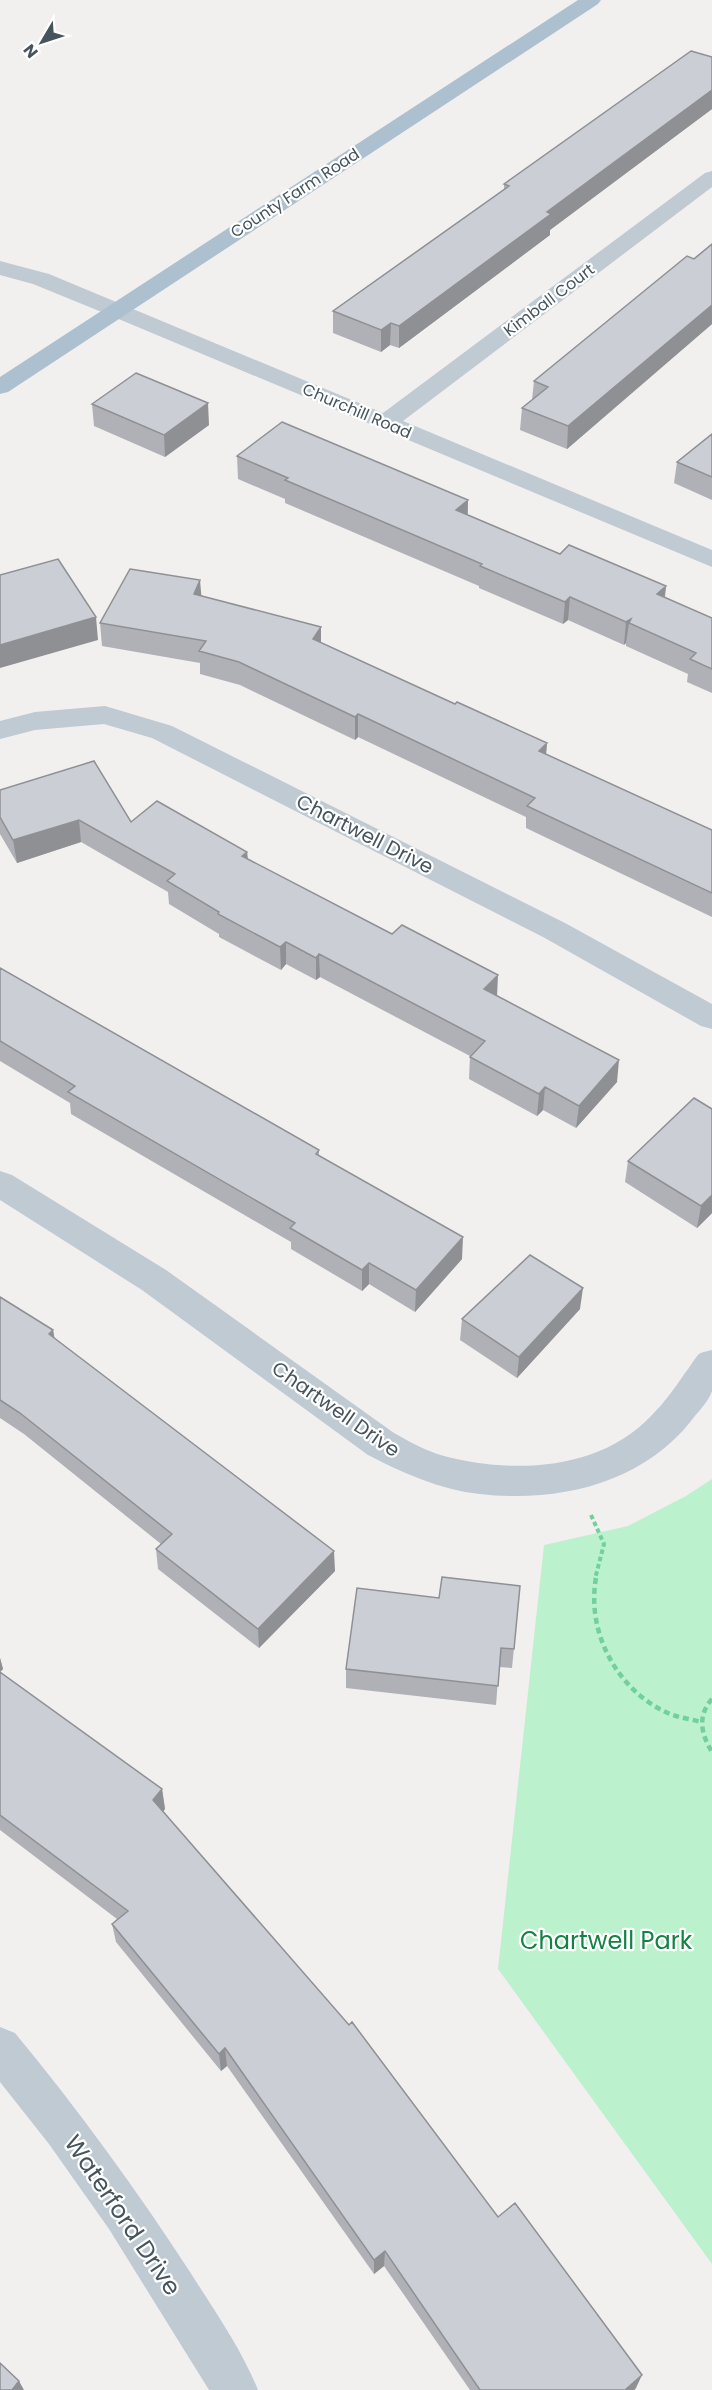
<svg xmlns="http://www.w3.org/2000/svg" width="712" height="2390" font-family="Poppins,sans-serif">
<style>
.green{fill:#bbf1cd}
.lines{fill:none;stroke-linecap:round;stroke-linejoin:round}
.path-far1{stroke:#72d09c;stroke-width:4;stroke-dasharray:4.5 3;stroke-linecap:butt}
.path{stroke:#72d09c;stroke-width:4.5;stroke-dasharray:6 4;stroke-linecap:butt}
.minor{fill:#bfcad2;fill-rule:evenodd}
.major{fill:#adc0cf;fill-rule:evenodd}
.wall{fill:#afb1b6}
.shaded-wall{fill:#8e9094}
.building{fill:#cbced4;stroke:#8e9094;stroke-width:1.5}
.labels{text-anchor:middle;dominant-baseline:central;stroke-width:4.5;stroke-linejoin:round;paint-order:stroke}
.far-street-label{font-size:16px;fill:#46545d;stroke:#fff}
.street-label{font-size:20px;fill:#46545d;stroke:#fff}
.near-park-label{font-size:24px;fill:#138244;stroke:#fff}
.near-street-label{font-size:24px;fill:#46545d;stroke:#fff}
</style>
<rect width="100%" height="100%" fill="#f2efef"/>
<path class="green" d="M712 1479V2264L498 1969 544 1545 628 1526 686 1496Z"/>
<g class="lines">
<path class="path-far1" d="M591 1515 604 1544 595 1579"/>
<path class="path" d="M596 1578C586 1633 618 1692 670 1714 680 1718 691 1719 701 1722
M712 1699C697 1716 701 1734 712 1752"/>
<path class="minor" d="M712 171V187L403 421 712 550V567L109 315 33 284 0 275V261L49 274 383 413 705 173Z
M105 706 172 726 565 923 712 1004V1029L701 1026 543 937 152 738 104 724 35 730 0 739V721L35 712Z
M0 1171 12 1175 166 1270 394 1433C410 1442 426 1451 444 1456 513 1474 599 1471 651 1416 664 1403 675 1388 685 1373 690 1367 694 1359 699 1354 702 1352 708 1351 712 1350 712 1362 712 1379 712 1391 709 1401 697 1413 691 1421 641 1484 557 1503 480 1494 441 1490 403 1473 368 1455L142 1290 0 1200Z
M0 2027 15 2033C78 2109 136 2189 190 2272 214 2310 241 2348 258 2390H209L109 2229 49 2144 0 2082Z"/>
<path class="major" d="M578 0H601L598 4 8 392 0 394V377Z"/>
</g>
<path class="wall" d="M712 57V109L550 230V235L399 348 390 345 381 352 333 333V311L504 189V184Z
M712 244V324L567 449 520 430 522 408 532 400 534 381Z
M92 404 209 425 165 457 94 426Z
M712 434V500L674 483 677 462Z
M237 456 468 500V515L560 554 666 586 665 598 712 618V693L687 682 688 674 626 646V643L624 645 568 620 563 624 479 588V586L285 503V499L238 479Z
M201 596 321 627V643L455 704 547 743 546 754 712 830V917L526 828V817L358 737 355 740 240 685 200 674V663L102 646 100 623Z
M0 790 131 822 247 852 248 859 497 996 617 1082 576 1128 543 1110 537 1116 469 1079 470 1056 320 977 316 980 286 964 281 970 219 937V934L169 904 168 892 81 842 17 863 0 834Z
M0 968 319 1150V1155L462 1259 415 1312 369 1284 362 1291 291 1249V1242L71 1114 70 1103 0 1061Z
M712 1109V1213L697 1228 625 1182 628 1161Z
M0 1297 53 1330 54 1338 335 1571 259 1648 158 1569 156 1549 161 1544 24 1434 0 1418Z
M580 1309 517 1378 460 1340 462 1319Z
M520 1586 512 1668 499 1667 496 1705 346 1688V1669L439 1598Z
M0 1658 3 1669 0 1672 162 1789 165 1809 163 1812 498 2217 636 2388 634 2390H470L384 2266 374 2274 227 2066 221 2071 116 1942 112 1924 117 1919 0 1830Z"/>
<path class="shaded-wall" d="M712 90V109L550 230V235L399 348V326L547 212Z
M712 305V324L567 449 568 426Z
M391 323 390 345 381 352V330Z
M208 403 209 425 165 457 164 435Z
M468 500 467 523 456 510Z
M200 580 202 603 194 594Z
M666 586 663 609 657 594Z
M570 597 568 620 563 624 565 602Z
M96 617 98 640 0 668V645Z
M631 619 629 623 626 643 624 645 626 622Z
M321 627V650L313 639Z
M358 714V737L355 740V717Z
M547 743 545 766 539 751Z
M79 820 81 842 17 863 13 840Z
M247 852 249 874 242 856Z
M286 942V964L281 970 280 947Z
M319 954 320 977 316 980V958Z
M498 975 497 997 484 989Z
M619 1060 617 1082 576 1128 579 1106Z
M545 1087 543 1110 537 1116 539 1094Z
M712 1195V1213L697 1228 701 1206Z
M463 1237 462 1259 415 1312 416 1290Z
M369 1263V1284L362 1291V1270Z
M583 1288 580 1309 517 1378 519 1357Z
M53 1330 57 1351 49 1334Z
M334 1551 335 1571 259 1648 258 1629Z
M0 1658 3 1669 0 1672Z
M162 1789 165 1809 156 1820 153 1800Z
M225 2048 227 2066 221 2071 219 2054Z
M385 2251 384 2266 374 2274V2260Z
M642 2375 636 2388 634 2390H625Z
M19 2381 24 2390H12Z"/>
<path class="building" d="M691 51 712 57V90L547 212 551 214 399 326 391 323 381 330 333 311 509 186 504 184Z
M712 244V305L568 426 522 408 548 387 534 381 687 256 694 259Z
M136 373 208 403 164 435 92 404Z
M282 422 468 500 456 510 560 554 569 545 666 586 657 594 712 618V669L690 659 696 653 629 623 631 619 626 622 570 597 565 602 480 566 482 564 285 480 288 478 237 456Z
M712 434V477L677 462Z
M58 559 96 617 0 645V575Z
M130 569 200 580 194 594 321 627 313 639 455 704 457 702 547 743 539 751 712 830V893L527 806 535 798 358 714 355 717 239 662 199 651 206 641 100 623Z
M94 761 131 822 157 801 247 852 242 856 392 934 402 925 498 975 484 989 619 1060 579 1106 545 1087 539 1094 470 1057 485 1041 319 954 316 958 286 942 280 947 218 914 219 912 167 881 175 874 79 820 13 840 0 817V790Z
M0 968 319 1150 316 1154 463 1237 416 1290 369 1263 362 1270 290 1228 295 1223 68 1092 75 1086 0 1041Z
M694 1098 712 1109V1195L701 1206 628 1161Z
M530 1255 583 1288 519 1357 462 1319Z
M0 1297 53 1330 49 1334 334 1551 258 1629 156 1549 172 1534 20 1413 0 1400Z
M442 1577 520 1586 514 1649 501 1648 498 1686 346 1669 357 1588 439 1598Z
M0 1672 162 1789 153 1800 349 2025 352 2022 498 2217 515 2203 642 2375 625 2390H480L385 2251 374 2260 225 2048 219 2054 112 1924 128 1911 0 1815Z
M0 2363 19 2381 12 2390H0Z"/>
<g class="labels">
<g class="far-street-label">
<text transform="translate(295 193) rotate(-33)">County Farm Road</text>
<text transform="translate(549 300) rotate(-37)">Kimball Court</text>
<text transform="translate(357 411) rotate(23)">Churchill Road</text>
</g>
<g class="street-label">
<text transform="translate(365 834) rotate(27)">Chartwell Drive</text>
<text transform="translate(336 1409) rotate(35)">Chartwell Drive</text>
</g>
<g class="near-park-label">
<text x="606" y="1940">Chartwell Park</text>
</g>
<g class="near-street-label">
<text transform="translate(123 2215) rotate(56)">Waterford Drive</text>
</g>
</g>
<g transform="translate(42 42) rotate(231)" stroke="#ffffff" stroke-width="4.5" paint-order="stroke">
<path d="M0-4.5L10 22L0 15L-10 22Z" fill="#46545d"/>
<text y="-9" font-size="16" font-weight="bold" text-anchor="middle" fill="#46545d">N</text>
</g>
</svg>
